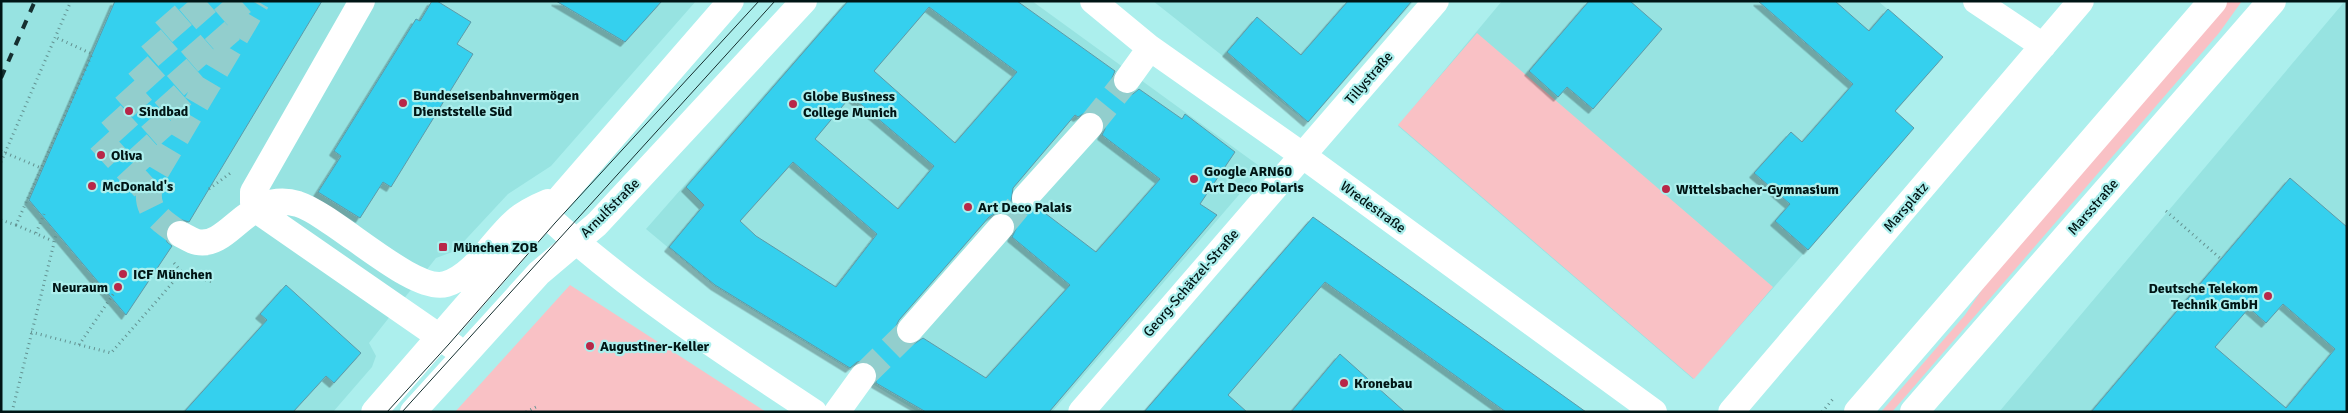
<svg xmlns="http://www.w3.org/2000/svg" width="2348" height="413" font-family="Signika,sans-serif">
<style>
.built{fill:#97e3e1}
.green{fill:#f9c1c5}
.building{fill:#36d0ee;stroke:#5d9aa8;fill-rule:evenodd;filter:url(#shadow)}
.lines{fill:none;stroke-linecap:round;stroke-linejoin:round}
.minor-tunnel{stroke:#92cecd;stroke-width:26;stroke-dasharray:26 13;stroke-linecap:butt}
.path{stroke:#639291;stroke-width:3;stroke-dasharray:1 4;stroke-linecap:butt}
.minor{stroke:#fff;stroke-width:26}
.major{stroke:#fff;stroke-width:28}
.tram{stroke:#163030;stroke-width:1}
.rail{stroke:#163030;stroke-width:4;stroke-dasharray:9 9;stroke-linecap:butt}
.poi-dot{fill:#b82748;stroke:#acefed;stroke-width:2}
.labels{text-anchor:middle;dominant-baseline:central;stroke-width:4.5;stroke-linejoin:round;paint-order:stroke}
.street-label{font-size:14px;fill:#001515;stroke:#acefed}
.poi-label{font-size:14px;font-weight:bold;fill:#001515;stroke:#acefed;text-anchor:start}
</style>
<defs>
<filter id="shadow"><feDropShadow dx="-4.5" dy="4.5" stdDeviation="0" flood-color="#0004"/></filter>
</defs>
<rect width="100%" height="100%" fill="#acefed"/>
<path class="built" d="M1 1H696L551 166 508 194 455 251 436 258 369 343 376 356 372 367 333 412H1Z
M846 1H1032L1262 168 1052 412H918L714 286 646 229Z
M1153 1H1414L1308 123Z
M1502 1H1878L1943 57 1896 111 1914 128 1693 379 1398 126Z
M2345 1 2347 412H1999Z
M1313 217 1586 412H1144Z"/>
<path class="green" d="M2228 1H2242L2219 33 1892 412H1881L1965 315 1993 273Z
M1477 33 1773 287 1694 379 1398 125Z
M570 285 760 408 766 412H455Z"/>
<path class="building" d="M115 1H322L189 222 179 219 172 221 167 227 165 235 167 242 172 246 126 315 29 200Z
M432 1H437L471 22 457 44 473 54 391 187 383 182 360 218 318 192 341 156 334 151 416 19 420 21Z
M556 1H662L625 42Z
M848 1H1017L1115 71 1112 78 1113 86 1119 92 1126 95 1133 94 1139 89 1182 119 1185 114 1235 152 1200 204 1217 215 1049 412H926L876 383 877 370 871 364 864 361 857 362 850 368 715 285 669 247 704 205 686 187ZM929 7 1017 72 955 143 874 71ZM851 96 934 166 898 209 815 139ZM1086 112H1094L1100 115 1104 122 1105 129 1102 135 1160 179 1096 252 1037 207 1030 212 1022 213 1015 209 1011 202 1013 188 1075 115 1078 117ZM793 162 877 234 836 287 756 236 740 221ZM1003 212 1011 215 1015 222 1016 229 1012 237 1070 285 986 378 923 338 914 344 908 345 900 342 896 335 895 328 899 320 989 217 996 213Z
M1348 1H1412L1308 122 1227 52 1257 17 1301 55Z
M1589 1H1630L1662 29 1593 109 1567 87 1558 97 1529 71Z
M1758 1H1835L1869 31 1888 9 1943 57 1895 111 1914 128 1808 250 1775 221 1790 204 1754 173 1791 132 1802 142 1853 84Z
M2290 178 2347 227V412H2091ZM2283 304 2335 349 2286 408 2215 347 2249 308 2266 323Z
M1313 217 1586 412H1506L1325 282 1228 395 1247 412H1144Z
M286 285 361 353 334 383 326 376 293 412H184L267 320 260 314Z
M1340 354 1405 412H1291Z"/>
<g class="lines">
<path class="minor-tunnel" d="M189 1 230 48
M224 1 244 24
M165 14 216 72
M151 38 201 95
M138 65 187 119
M125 89 173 143
M111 114 159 167
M1090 126 1127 80
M100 140 147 191
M1001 227 1025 198
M180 234C156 218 141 207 153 177L257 1
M863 376 910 330"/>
<path class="path" d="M1 151 41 168
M1 162 71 1
M209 189 232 172
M2166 211 2221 259
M1 220 16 225 92 54 55 37
M16 225 53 241
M36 233 44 214
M174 263 182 272
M31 332 111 353 182 272 212 282
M79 345 116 290
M12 412 56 235
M526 412 538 406
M1822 412 1833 399"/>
<path class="minor" d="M362 1 253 192V203L259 212 454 347
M1093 1 1150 48 1302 155 1654 412
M1976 1 2043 46
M1127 80 1150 48
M1025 198 1090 126
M545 214C627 289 721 351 814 412
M180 234C186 237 192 241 197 242 230 249 248 189 298 204 335 216 413 294 446 284 475 275 493 240 515 221 525 212 536 207 548 202
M910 330 1001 227
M374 412 731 1
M413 412 539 273 597 224 804 1
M837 412 863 376
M1081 412 1436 1
M1731 412 2081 1"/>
<path class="major" d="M1858 412 2213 1
M1914 412 2272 1"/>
<path class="tram" d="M387 412 449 344 555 223 759 1
M402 412 775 1"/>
<path class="rail" d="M1 78 35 1"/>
</g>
<g class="poi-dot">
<circle cx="403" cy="103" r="5"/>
<circle cx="793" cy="104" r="5"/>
<circle cx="129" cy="111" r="5"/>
<circle cx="101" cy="155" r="5"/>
<circle cx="1194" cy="179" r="5"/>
<circle cx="92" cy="186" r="5"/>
<circle cx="1666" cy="189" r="5"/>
<circle cx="968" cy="207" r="5"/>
<rect x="438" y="242" width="10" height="10" rx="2.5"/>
<circle cx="123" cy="274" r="5"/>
<circle cx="118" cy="287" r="5"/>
<circle cx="2268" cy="296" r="5"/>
<circle cx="590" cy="346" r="5"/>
<circle cx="1344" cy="383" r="5"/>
</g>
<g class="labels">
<g class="street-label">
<text transform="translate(1369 78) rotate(-49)">Tillystraße</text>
<text transform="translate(1373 207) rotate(36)">Wredestraße</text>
<text transform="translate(1906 207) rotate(-49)">Marsplatz</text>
<text transform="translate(2093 207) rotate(-49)">Marsstraße</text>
<text transform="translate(610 208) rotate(-45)">Arnulfstraße</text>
<text transform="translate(1191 283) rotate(-49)">Georg-Schätzel-Straße</text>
</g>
<g class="poi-label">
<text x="413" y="95">Bundeseisenbahnvermögen<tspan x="413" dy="16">Dienststelle Süd</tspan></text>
<text x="803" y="96">Globe Business<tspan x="803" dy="16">College Munich</tspan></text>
<text x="139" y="111">Sindbad</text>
<text x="111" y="155">Oliva</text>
<text x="1204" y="171">Google ARN60<tspan x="1204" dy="16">Art Deco Polaris</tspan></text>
<text x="102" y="186">McDonald's</text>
<text x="1676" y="189">Wittelsbacher-Gymnasium</text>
<text x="978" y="207">Art Deco Palais</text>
<text x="453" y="247">München ZOB</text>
<text x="133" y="274">ICF München</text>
<text x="108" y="287" text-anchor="end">Neuraum</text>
<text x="2258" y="288" text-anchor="end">Deutsche Telekom<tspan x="2258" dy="16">Technik GmbH</tspan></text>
<text x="600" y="346">Augustiner-Keller</text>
<text x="1354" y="383">Kronebau</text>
</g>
</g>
<rect width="2348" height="413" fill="none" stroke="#001515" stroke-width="5"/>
</svg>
